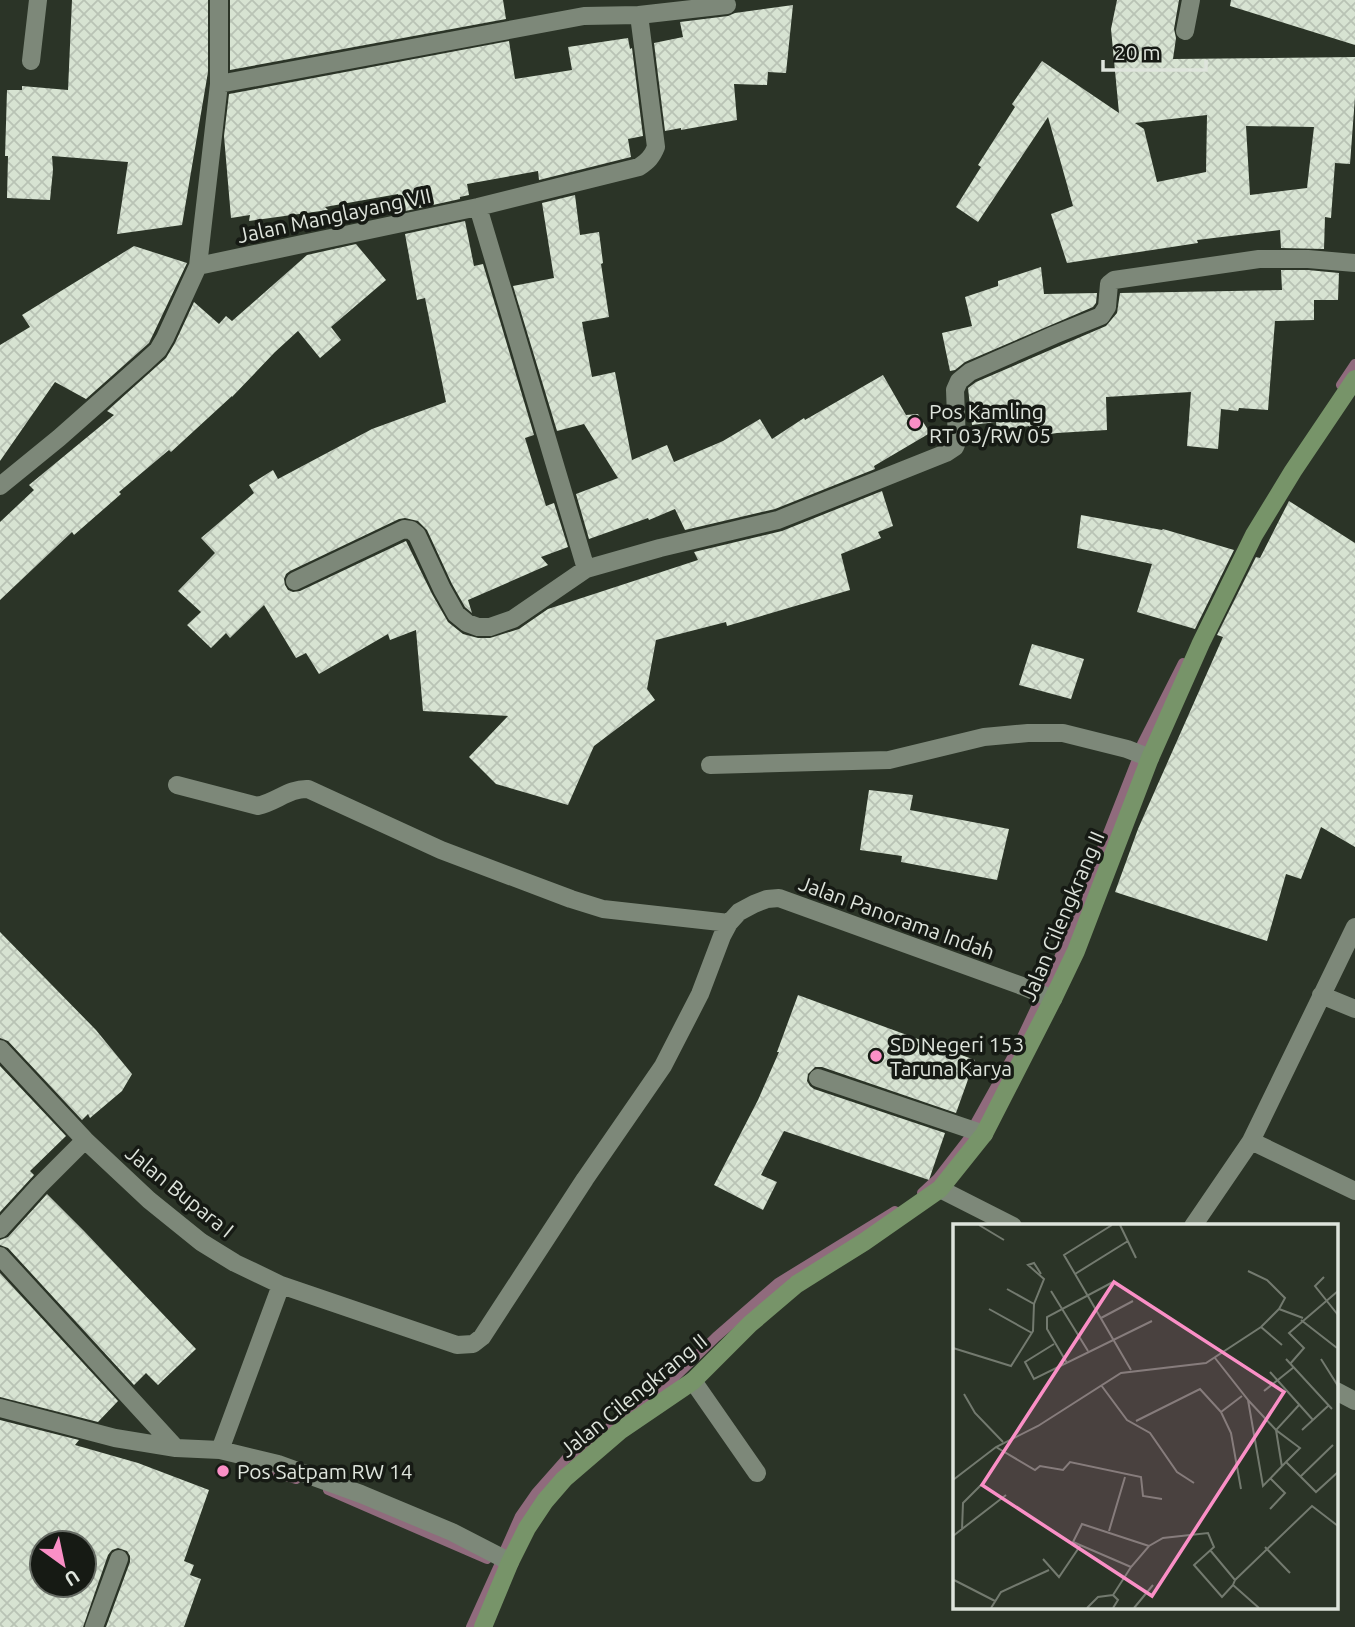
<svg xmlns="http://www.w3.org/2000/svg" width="1355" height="1627" font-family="Ubuntu,sans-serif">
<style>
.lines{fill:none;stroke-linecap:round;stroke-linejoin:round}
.stream{stroke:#906b7d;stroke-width:10}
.building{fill:url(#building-cross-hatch);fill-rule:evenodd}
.lane{stroke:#7d8879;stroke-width:18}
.street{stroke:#7d8879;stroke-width:18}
.secondary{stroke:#779469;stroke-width:18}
.poi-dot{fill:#fa8fc6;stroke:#161a14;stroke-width:2.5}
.labels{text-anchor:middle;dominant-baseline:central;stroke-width:7;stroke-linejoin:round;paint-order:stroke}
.street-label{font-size:21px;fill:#dee4dc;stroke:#161a14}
.poi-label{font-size:21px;fill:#dee4dc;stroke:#161a14;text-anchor:start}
.inset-road{fill:none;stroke:#737a6f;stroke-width:2}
.view{fill:#fa8fc6;fill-opacity:0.15;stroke:#fa8fc6;stroke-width:3.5}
.inset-edge{fill:none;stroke:#dee4dc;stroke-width:3.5}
</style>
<defs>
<pattern id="building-cross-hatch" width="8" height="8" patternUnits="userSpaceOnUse" patternTransform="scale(1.75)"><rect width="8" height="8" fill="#d7e3d2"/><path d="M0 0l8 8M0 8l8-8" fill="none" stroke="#b9c3b5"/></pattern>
</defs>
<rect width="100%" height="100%" fill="#2b3427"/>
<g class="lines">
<path class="stream" d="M1341 385 1355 364
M1142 744 1183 663
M1045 988 1059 958 1136 762
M976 1122 1014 1054 1039 1001
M922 1193 937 1179 968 1139
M245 1464 296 1479
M328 1490 487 1559
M504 1552 520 1516 536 1493 566 1459 631 1412 675 1377 716 1337 778 1283 895 1211
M471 1627 501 1561"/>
</g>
<path class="building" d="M72 0H208V72L182 225 117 234 128 162 52 156 53 170 50 200 7 198 8 156H5L7 90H22V86L68 90Z
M230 0H503L506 19 230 70Z
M1117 0H1179L1174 29 1176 38 1173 59 1355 57V97L1350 164 1335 163 1331 218 1325 217 1324 249 1281 248 1280 230 1197 240 1198 243 1067 263 1051 214 1073 206 1048 117 978 222 956 207 981 167 978 165 1015 107 1012 104 1042 61 1119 113 1111 29ZM1207 115 1206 172 1157 182 1144 129 1135 123ZM1246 126 1314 127 1307 188 1250 195Z
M1231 0H1355V45L1230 6Z
M793 5 786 73 768 72 767 85 734 84 737 120 681 130V128L665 131 654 43 683 37 680 22 728 16 735 13Z
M628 38 630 49 632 48 643 136 628 139 631 157 539 180 538 171 467 184 469 195 460 197V199L401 212 398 194 325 207 328 210 249 221 250 215 231 218 224 136 229 94 509 41 515 79 572 70 568 47Z
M575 195 580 235 599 232 603 263 601 264 609 317 582 322 592 377 615 372 632 460 667 445 674 462 723 441 760 419 772 439 804 418 805 420 883 375 906 415 918 414 930 433 874 466 875 469 775 509 685 530 675 509 649 520 648 518 589 539 576 494 618 478 584 424 557 431 513 286 554 278 542 203Z
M465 221 474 266 483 264 534 435 525 438 546 506 554 503 568 547 541 557 548 565 468 600 472 613 465 607 452 584 427 530 418 521 405 518 399 519 290 571 286 574 284 579 285 585 288 590 293 592 300 591 406 541 432 594 448 622 463 634 478 638H490L519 629 548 609 698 560 694 552 782 531 882 491 893 526 878 532 881 538 841 554 850 590 727 626 726 622 656 640 647 689 655 700 594 746 568 805 496 784 469 757 508 716 423 711 416 630 390 640 388 634 319 674 306 653 296 658 264 605 230 638 226 633 211 648 187 625 201 612 178 591 215 553 201 538 254 493 249 485 273 470 278 479 372 429 446 402 425 298 417 300 405 234Z
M356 244 386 280 331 327 341 340 320 358 298 331 275 352 232 397V396L171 452 169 450 119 492 121 494 74 535 72 532 0 600V522L34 490 29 485 114 415 107 411 166 358 175 343 194 302 219 324 226 316 232 321 307 255Z
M134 246 187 263 149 343 86 399 55 382 0 461V345L30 327 22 315Z
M1041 267 1044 294 1097 293 1096 303 1093 307 965 362 955 370 950 371 942 333 972 326 965 297 998 286V281Z
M1281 270H1308L1339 273 1338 300H1314V320L1275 321 1268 410 1239 408 1238 411 1221 409 1218 449 1187 446 1191 392 1106 397 1107 430 1057 433 1030 437 1029 426 997 431 996 422 972 425 968 388 976 382 1106 326 1117 313 1120 293 1282 290Z
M1289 501 1355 543V847L1321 827 1301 879 1286 874 1267 941 1115 892 1138 829 1223 637 1217 635 1256 557 1260 558Z
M1081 515 1162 530 1163 529 1234 550 1195 629 1137 612 1152 564 1077 548Z
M1032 644 1084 659 1071 699 1019 685Z
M869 790 913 795 910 810 1009 829 997 880 901 862 902 856 860 850Z
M0 932 96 1030 132 1074 122 1091 90 1118 88 1114 82 1120 8 1041 0 1038Z
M798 995 975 1060 956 1113 822 1067H815L808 1074 807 1081 810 1086 814 1089 945 1133 929 1180 784 1131 761 1175 777 1182 763 1210 714 1185 758 1100 779 1052H777Z
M0 1066 66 1136 30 1171 34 1175 0 1212Z
M47 1194 84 1231 196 1349 158 1385 146 1373 134 1385 8 1248 0 1245V1240L8 1237Z
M0 1273 118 1401 98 1422 0 1397Z
M0 1420 79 1440 75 1445 138 1463 209 1490 184 1561 194 1565 190 1575 201 1579 184 1627H106L130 1562V1556L127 1551 118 1548 112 1550 108 1555 83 1627H0ZM42 1543H84V1585H42Z"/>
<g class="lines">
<path class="lane" d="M710 765 889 760 984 737 1028 733H1063L1127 749 1150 758
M818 1078 984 1134
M693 1381 757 1473"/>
<path class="street" d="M639 15 727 5
M1185 31 1191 0
M31 61 38 0
M478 207 586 569
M198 266 478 207 639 167C648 161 652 157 656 147L639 15 584 16 219 84
M0 486 59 438 145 362 158 350 165 338 198 266 219 84V0
M295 581 404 529 411 530 417 535 442 589 456 614 467 623 478 627H490L513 619 586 569 660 548 778 520 946 453 955 447 957 442 955 390 959 381 970 372 1054 335 1101 316 1107 307 1109 284 1114 280 1259 259H1308L1355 263
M177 785 258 806C276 802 290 788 308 789L441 850 571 899 603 909 729 923
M1321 995 1355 1009
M0 1049 85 1140 149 1200 201 1242 235 1263 281 1285 220 1450
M1251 1141 1355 1191
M940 1189 1013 1226
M1193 1226 1251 1141 1355 927
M0 1229 39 1186 85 1140
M0 1256 176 1448 220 1450 278 1464 361 1494 452 1532 510 1562
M281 1285 457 1345 473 1344 482 1337 585 1179 663 1066 700 994 722 936 729 923 739 912 754 904 767 899 779 898 1022 986 1053 999
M1336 1391 1355 1401
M0 1408 115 1438 176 1448
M94 1627 119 1559"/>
<path class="secondary" d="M483 1627 510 1562 527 1528 545 1501 564 1479 621 1430 693 1381 750 1324 797 1284 864 1242 940 1189 984 1134 1053 999 1076 951 1150 758 1201 643 1254 535 1293 471 1355 379"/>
</g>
<g class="poi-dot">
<circle cx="915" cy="423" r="7"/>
<circle cx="876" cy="1056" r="7"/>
<circle cx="223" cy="1471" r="7"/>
</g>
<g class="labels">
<g class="street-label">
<text transform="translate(334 215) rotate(-12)">Jalan Manglayang VII</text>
<text transform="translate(1062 916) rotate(-67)">Jalan Cilengkrang II</text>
<text transform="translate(897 917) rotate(20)">Jalan Panorama Indah</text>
<text transform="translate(180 1191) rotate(39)">Jalan Bupara I</text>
<text transform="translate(633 1395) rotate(-39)">Jalan Cilengkrang II</text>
</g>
<g class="poi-label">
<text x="929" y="411">Pos Kamling<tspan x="929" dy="24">RT 03/RW 05</tspan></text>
<text x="890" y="1044">SD Negeri 153<tspan x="890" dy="24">Taruna Karya</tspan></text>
<text x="237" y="1471">Pos Satpam RW 14</text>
</g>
</g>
<g transform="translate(953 1224)">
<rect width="385" height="385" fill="#2b3427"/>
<path class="inset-road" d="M26 1 51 16M159 1 111 31 178 146M167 1 183 34M295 47 314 56 332 74 326 85M122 50 175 17M371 53 362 62 385 91M54 65 81 80M98 67 135 127M36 85 79 109M148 94 180 77M348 96 384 124M308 103 329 121M101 120 72 138 81 155 199 97M0 124 58 142 80 107 81 80 91 55 75 41 81 39 88 50M262 134 295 176 310 262 333 238 363 268 385 248M333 135 379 185M368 135 385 162M114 139 94 105V93L160 58M337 140 351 124 336 109 385 67M317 148 360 196M148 161 174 196 197 209 224 248 241 259M311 167 341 143M11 170 22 189 50 218M295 176 323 206 329 243M183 197 247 165 268 188M349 206 375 182M43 223 82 246 87 242 110 246 117 238 188 253 190 272 209 275M333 238 347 224 323 206 346 181M347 253 380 221M0 256 43 223 85 202 168 149 253 139 308 103 326 85 350 94M288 265 278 209 268 188 289 172M317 285 332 269 318 255M9 306 10 279 29 260M156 307 172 253M0 312 53 271M312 323 337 349M0 324V363M257 326 282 356 280 361 306 384M90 335 106 353 127 322M178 343 120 318 129 300 196 322M1 356 42 377M282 356 359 282 385 302M38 384 48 368 96 346M134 384 145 373 160 371M160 384 165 376 160 371 178 343 196 322 210 314 255 309 261 323 241 341 269 373 280 361M181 384 200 361"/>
<path class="view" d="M161 58 331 168 199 372 29 261Z"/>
<rect width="385" height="385" class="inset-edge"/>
</g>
<g transform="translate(63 1564) rotate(147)"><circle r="33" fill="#161a14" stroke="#666b64" stroke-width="2"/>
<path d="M0-5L12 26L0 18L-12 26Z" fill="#fa8fc6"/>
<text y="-10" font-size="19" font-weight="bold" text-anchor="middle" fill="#dee4dc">U</text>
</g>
<path d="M1103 60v10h103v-10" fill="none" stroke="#dee4dc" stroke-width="3.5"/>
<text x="1114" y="60" font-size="21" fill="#dee4dc" stroke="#161a14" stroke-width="5" paint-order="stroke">20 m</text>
</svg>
